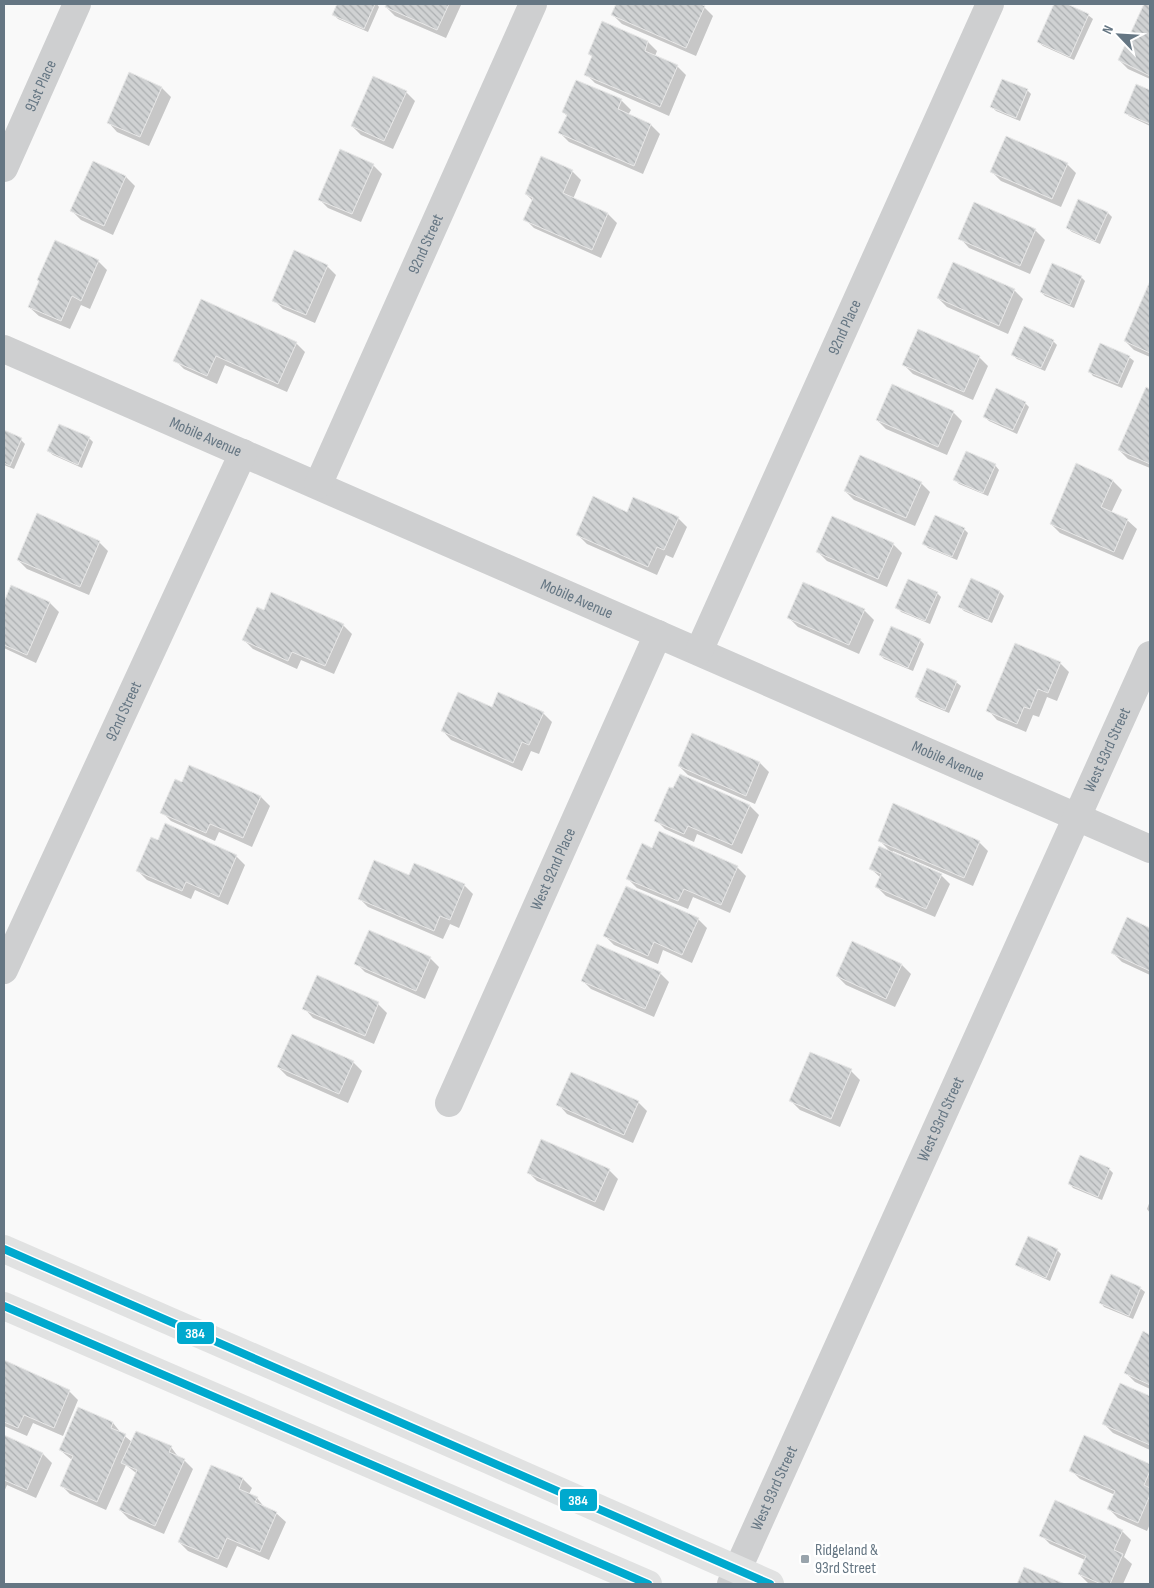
<svg xmlns="http://www.w3.org/2000/svg" width="1154" height="1588" font-family="'Sofia Sans Condensed',sans-serif">
<style>
.shadow{fill:#0003}
.building{fill:url(#building-back-hatch);stroke:#e8e8e8}
.lines{fill:none;stroke-linecap:round;stroke-linejoin:round}
.minor{stroke:#cecfd0;stroke-width:28}
.major{stroke:#e1e2e2;stroke-width:28}
.bus-1-casing{stroke:#fff;stroke-width:11}
.bus-1{stroke:#00a9ce;stroke-width:8}
.poi-dot{fill:#99a4ac;stroke:#fff;stroke-width:2}
.labels{text-anchor:middle;dominant-baseline:central;stroke-width:5;stroke-linejoin:round;paint-order:stroke}
.street-label{font-size:16px;fill:#657683;stroke:#fff}
.poi-label{font-size:16px;fill:#657683;stroke:#fff;text-anchor:start}
.line-badge{stroke:#fff;stroke-width:2}
.badge-label{font-size:14px;text-anchor:middle;font-weight:bold;fill:#fff}
</style>
<defs>
<pattern id="building-back-hatch" width="6" height="6" patternUnits="userSpaceOnUse" patternTransform="scale(1.25)"><rect width="6" height="6" fill="#d0d2d3"/><path d="M-1 5l2 2M0 0l6 6M5-1l2 2" fill="none" stroke="#acafb1"/></pattern>
</defs>
<rect width="100%" height="100%" fill="#f9f9f9"/>
<path class="shadow" d="M339 4H377L379 7 368 32 338 19 334 15Z
M388 4H460L461 5 446 38 395 16 386 7Z
M618 4H697L704 7 713 16 696 56 622 24 613 15Z
M1055 4H1064L1088 15 1093 19 1074 60 1043 46 1038 42Z
M1145 4H1150V79L1128 69 1119 60Z
M603 23 648 42 657 51 655 56 677 66 686 75 669 116 595 83 586 74 593 57 590 54Z
M129 74 162 88 171 97 149 146 117 132 108 122Z
M577 81 622 101 631 110 628 115 651 125 660 134 643 174 569 142 560 133 567 116 563 112Z
M1137 85 1150 91V126L1129 116 1125 112Z
M1027 90 1031 94 1020 121 996 111 992 107Z
M406 92 415 101 393 149 361 135 352 126Z
M94 163 126 177 135 186 113 235 81 220 72 211Z
M1067 164 1076 173 1061 207 1001 181 992 172Z
M373 165 382 174 361 222 328 208 319 199Z
M572 171 581 180 573 199 608 214 617 223 601 258 534 228 525 219 533 201 526 194Z
M1079 201 1108 213 1112 217 1100 244 1072 232 1067 228Z
M975 204 1036 231 1045 240 1030 274 969 248 960 238Z
M98 261 107 270 90 309 81 305 70 329 39 316 29 307Z
M327 266 336 275 315 323 283 309 274 300Z
M1081 277 1085 281 1074 308 1045 296 1041 292Z
M1150 284V357L1134 350 1125 341Z
M1014 290 1023 299 1008 334 947 307 938 298Z
M1053 341 1057 345 1045 371 1017 359 1013 355Z
M296 343 305 352 287 392 225 365 217 384 184 369 175 360Z
M979 357 988 366 973 400 913 374 904 365Z
M1129 357 1134 361 1122 388 1093 376 1089 371Z
M1147 389 1150 390V468L1128 459 1119 450Z
M1025 403 1029 407 1017 434 989 421 985 417Z
M953 412 962 421 947 455 886 429 877 420Z
M4 432 21 440 25 444 14 469 4 465Z
M89 438 93 442 82 468 53 455 48 451Z
M995 465 999 470 988 496 959 484 955 480Z
M1113 481 1122 490 1111 513 1127 520 1137 529 1123 560 1060 533 1051 524Z
M921 483 930 492 915 526 854 500 845 491Z
M627 513 678 518 687 527 673 558 666 555 657 575 587 544 578 535Z
M964 529 968 533 957 560 928 548 924 543Z
M99 542 108 551 89 595 27 569 18 560Z
M893 544 902 553 887 587 827 561 818 552Z
M971 580 1000 592 1004 596 992 623 964 611 960 607Z
M804 584 864 610 874 620 859 654 798 627 789 618Z
M12 586 50 603 59 612 36 663 4 648V605Z
M937 593 941 597 930 624 901 612 897 607Z
M343 625 352 634 334 674 301 660 297 669 253 649 244 640Z
M920 640 924 644 913 671 884 659 880 655Z
M1060 663 1069 672 1057 701 1047 697 1039 717 1033 715 1026 732 997 720 988 710Z
M956 682 961 686 949 713 920 701 916 697Z
M493 709 543 713 552 722 539 754 531 751 522 771 451 740 442 730Z
M693 734 760 763 769 772 755 804 688 775 679 766Z
M190 766 261 797 270 806 252 847 219 832 215 841 171 821 162 812 183 783Z
M750 806 759 815 742 854 697 834 694 842 665 829 656 820Z
M879 840 979 842 988 851 973 886 893 851 892 853Z
M653 849 737 867 746 876 730 913 693 897 688 909 637 888 628 879Z
M236 856 245 865 228 905 195 890 191 899 147 880 138 871Z
M870 868 941 875 950 884 935 917 886 896 877 887 881 878Z
M410 876 464 885 473 894 459 928 450 924 443 939 368 907 359 898Z
M698 919 707 928 692 963 663 950 658 964 614 945 605 936Z
M1128 919 1150 929V975L1122 962 1113 953Z
M369 932 430 958 439 967 425 999 365 972 356 963Z
M902 965 911 974 895 1007 846 985 837 976Z
M660 973 669 982 654 1017 591 989 582 980Z
M318 977 378 1004 387 1013 374 1044 313 1018 304 1008Z
M353 1062 362 1071 348 1103 287 1076 278 1067Z
M851 1071 860 1080 840 1127 800 1110 791 1101Z
M638 1102 647 1111 633 1143 567 1114 558 1104Z
M1109 1169 1113 1173 1102 1200 1073 1188 1069 1183Z
M609 1170 618 1179 604 1211 537 1181 528 1172Z
M1150 1201V1213L1147 1209Z
M1057 1250 1061 1254 1050 1281 1021 1268 1017 1264Z
M1140 1288 1145 1292 1133 1319 1104 1307 1100 1302Z
M1144 1333 1150 1336V1389L1135 1382 1126 1373Z
M4 1362 69 1391 78 1400 63 1436 33 1423 27 1436 4 1426Z
M1121 1384 1150 1397V1450L1113 1433 1104 1424Z
M79 1408 113 1423 121 1433 132 1442 171 1447 179 1458 184 1460 193 1469 164 1534 129 1519 120 1510 136 1473 126 1465 106 1510 70 1494 61 1485 72 1460 60 1450Z
M4 1436 43 1454 52 1463 36 1498 7 1485 4 1492Z
M1085 1437 1150 1466V1524L1147 1531 1118 1518 1109 1509 1115 1495 1080 1479 1071 1470Z
M212 1466 243 1479 252 1488 249 1494 257 1498 265 1508 276 1513 286 1522 269 1560 237 1546 227 1568 188 1551 179 1542Z
M1122 1531 1131 1540 1124 1557 1132 1564 1123 1584 1088 1583 1079 1574 1085 1560 1050 1544 1041 1535Z"/>
<path class="building" d="M337 4H375L364 29 332 15Z
M386 4H449L437 30 385 7Z
M616 4H700L705 6 686 48 611 15Z
M1054 4H1067L1089 14 1070 57 1037 42Z
M1144 4H1150V76L1118 60Z
M602 21 648 41 645 51 678 65 660 107 584 75 592 56 588 54Z
M129 72 162 87 140 137 107 123Z
M373 76 407 91 384 141 351 126Z
M1002 79 1028 89 1016 118 990 107Z
M576 80 622 99 618 109 651 124 634 166 558 133 567 115 562 112Z
M1136 84 1150 90V124L1124 113Z
M1006 136 1068 163 1052 199 990 172Z
M340 149 374 164 352 214 318 200Z
M541 156 573 170 563 193 608 213 592 250 523 220 533 198 525 194Z
M93 161 126 176 104 226 70 211Z
M1078 199 1108 212 1095 241 1066 228Z
M974 202 1036 229 1020 266 958 239Z
M55 240 99 260 81 301 72 296 61 321 28 307 39 281 37 280Z
M294 250 328 265 306 315 272 301Z
M953 262 1015 289 999 326 937 298Z
M1052 263 1082 276 1070 305 1040 292Z
M1150 281V353L1124 341Z
M201 299 297 342 278 384 216 356 207 376 173 361Z
M1024 326 1054 340 1041 368 1011 355Z
M918 329 980 356 964 392 902 365Z
M1100 343 1130 356 1118 384 1088 372Z
M892 384 954 411 938 447 876 420Z
M1146 387 1150 389V464L1118 450Z
M996 388 1026 402 1013 430 983 417Z
M59 424 90 437 78 465 47 451Z
M4 430 22 438 10 466 4 463Z
M966 451 996 464 983 493 953 480Z
M860 455 922 482 906 518 844 491Z
M1076 463 1113 480 1101 507 1128 519 1114 552 1050 524Z
M593 496 627 512 633 497 679 517 664 550 657 547 648 567 576 535Z
M37 513 100 541 80 587 17 560Z
M935 515 965 528 952 557 922 544Z
M832 516 894 543 878 579 816 552Z
M971 578 1000 591 988 620 958 607Z
M908 579 938 592 925 621 895 608Z
M803 582 865 609 849 645 787 618Z
M11 585 50 602 27 655 4 645V602Z
M271 592 344 624 325 666 292 652 288 661 242 640 257 607 264 610Z
M891 626 921 639 908 668 879 655Z
M1015 643 1061 662 1048 693 1038 689 1030 709 1024 707 1017 724 986 711Z
M927 668 957 681 945 710 915 697Z
M458 692 492 707 498 692 544 712 529 745 522 742 513 763 441 731Z
M692 733 760 762 746 796 678 766Z
M189 765 261 796 243 838 210 824 206 833 160 813 175 779 182 782Z
M680 774 750 805 732 845 688 826 684 834 654 821 669 787 673 788Z
M893 803 980 841 964 878 878 841Z
M165 823 237 855 219 897 186 882 182 891 136 871 151 837 158 840Z
M659 831 738 866 721 905 684 889 678 901 626 879 642 843 652 848Z
M879 846 942 874 926 909 875 887 881 874 869 869Z
M374 860 409 875 414 863 465 884 450 920 440 916 434 931 358 899Z
M626 886 699 918 682 955 654 942 648 956 603 936Z
M1127 917 1150 928V971L1111 953Z
M369 930 431 957 416 991 354 964Z
M852 941 902 964 886 999 836 976Z
M597 944 661 972 645 1009 581 981Z
M317 975 379 1002 365 1036 302 1009Z
M292 1034 354 1061 339 1094 277 1067Z
M810 1052 852 1069 831 1119 789 1101Z
M571 1072 639 1101 624 1135 556 1105Z
M541 1139 610 1169 595 1202 527 1173Z
M1080 1155 1110 1168 1098 1197 1068 1184Z
M1028 1236 1058 1249 1046 1278 1015 1265Z
M1111 1274 1141 1287 1129 1316 1099 1303Z
M1143 1331 1150 1335V1385L1124 1373Z
M4 1360 70 1390 54 1428 24 1415 18 1428 4 1422Z
M1120 1383 1150 1396V1445L1102 1424Z
M78 1407 113 1422 111 1428 126 1434 97 1502 60 1486 73 1456 59 1450Z
M136 1431 172 1446 169 1452 185 1459 155 1526 119 1510 137 1470 121 1463Z
M4 1435 43 1453 27 1490 4 1480Z
M1084 1435 1150 1464V1471L1144 1485 1150 1488V1495L1138 1523 1107 1509 1115 1491 1069 1471Z
M211 1465 243 1478 239 1489 258 1497 255 1502 277 1512 260 1552 227 1538 218 1559 178 1542Z
M1055 1500 1123 1530 1114 1550 1123 1554 1110 1584H1101L1078 1574 1086 1556 1039 1536Z
M1024 1567 1065 1584H1017Z"/>
<g class="lines">
<g class="minor">
<path id="s1" d="M4 168 77 4"/>
<path id="s2" d="M4 349 1150 849"/>
<path id="s3" d="M318 485 533 4"/>
<path id="s4" d="M699 651 990 4"/>
<path id="s5" d="M4 970 243 453"/>
<path id="s6" d="M449 1103 658 634"/>
<path id="s7" d="M731 1584 1150 655"/>
</g>
<path class="major" d="M4 1249 491 1461 770 1584
M4 1306 648 1584"/>
<defs>
<path id="bus-1" d="M4 1249 770 1584
M4 1306 648 1584"/>
</defs>
<use href="#bus-1" class="bus-1-casing"/>
<use href="#bus-1" class="bus-1"/>
</g>
<rect class="poi-dot" x="800" y="1554" width="10" height="10" rx="2.5"/>
<g class="labels">
<g class="street-label">
<text stroke="none"><textPath href="#s1" startOffset="90">91st Place</textPath></text>
<text stroke="none"><textPath href="#s3" startOffset="264">92nd Street</textPath></text>
<text stroke="none"><textPath href="#s4" startOffset="355">92nd Place</textPath></text>
<text stroke="none"><textPath href="#s2" startOffset="220">Mobile Avenue</textPath></text>
<text stroke="none"><textPath href="#s2" startOffset="625">Mobile Avenue</textPath></text>
<text stroke="none"><textPath href="#s5" startOffset="285">92nd Street</textPath></text>
<text stroke="none"><textPath href="#s7" startOffset="915">West 93rd Street</textPath></text>
<text stroke="none"><textPath href="#s2" startOffset="1030">Mobile Avenue</textPath></text>
<text stroke="none"><textPath href="#s6" startOffset="256">West 92nd Place</textPath></text>
<text stroke="none"><textPath href="#s7" startOffset="510">West 93rd Street</textPath></text>
<text stroke="none"><textPath href="#s7" startOffset="105">West 93rd Street</textPath></text>
</g>
<g class="poi-label">
<text x="815" y="1550">Ridgeland &amp;<tspan x="815" dy="18">93rd Street</tspan></text>
</g>
</g>
<g class="line-badge">
<rect x="176" y="1321" width="39" height="24" rx="5" fill="#00a9ce"/>
<rect x="559" y="1488" width="39" height="24" rx="5" fill="#00a9ce"/>
</g>
<g class="badge-label">
<text x="195" y="1338">384</text>
<text x="578" y="1505">384</text>
</g>
<rect width="1154" height="1588" fill="none" stroke="#657683" stroke-width="10"/>
<g transform="translate(1119 35) rotate(295)" stroke="#ffffff" stroke-width="4" paint-order="stroke">
<path d="M0-4L9 19L0 12L-9 19Z" fill="#657683"/>
<text y="-8" font-size="14" font-weight="bold" text-anchor="middle" fill="#657683">N</text>
</g>
</svg>
